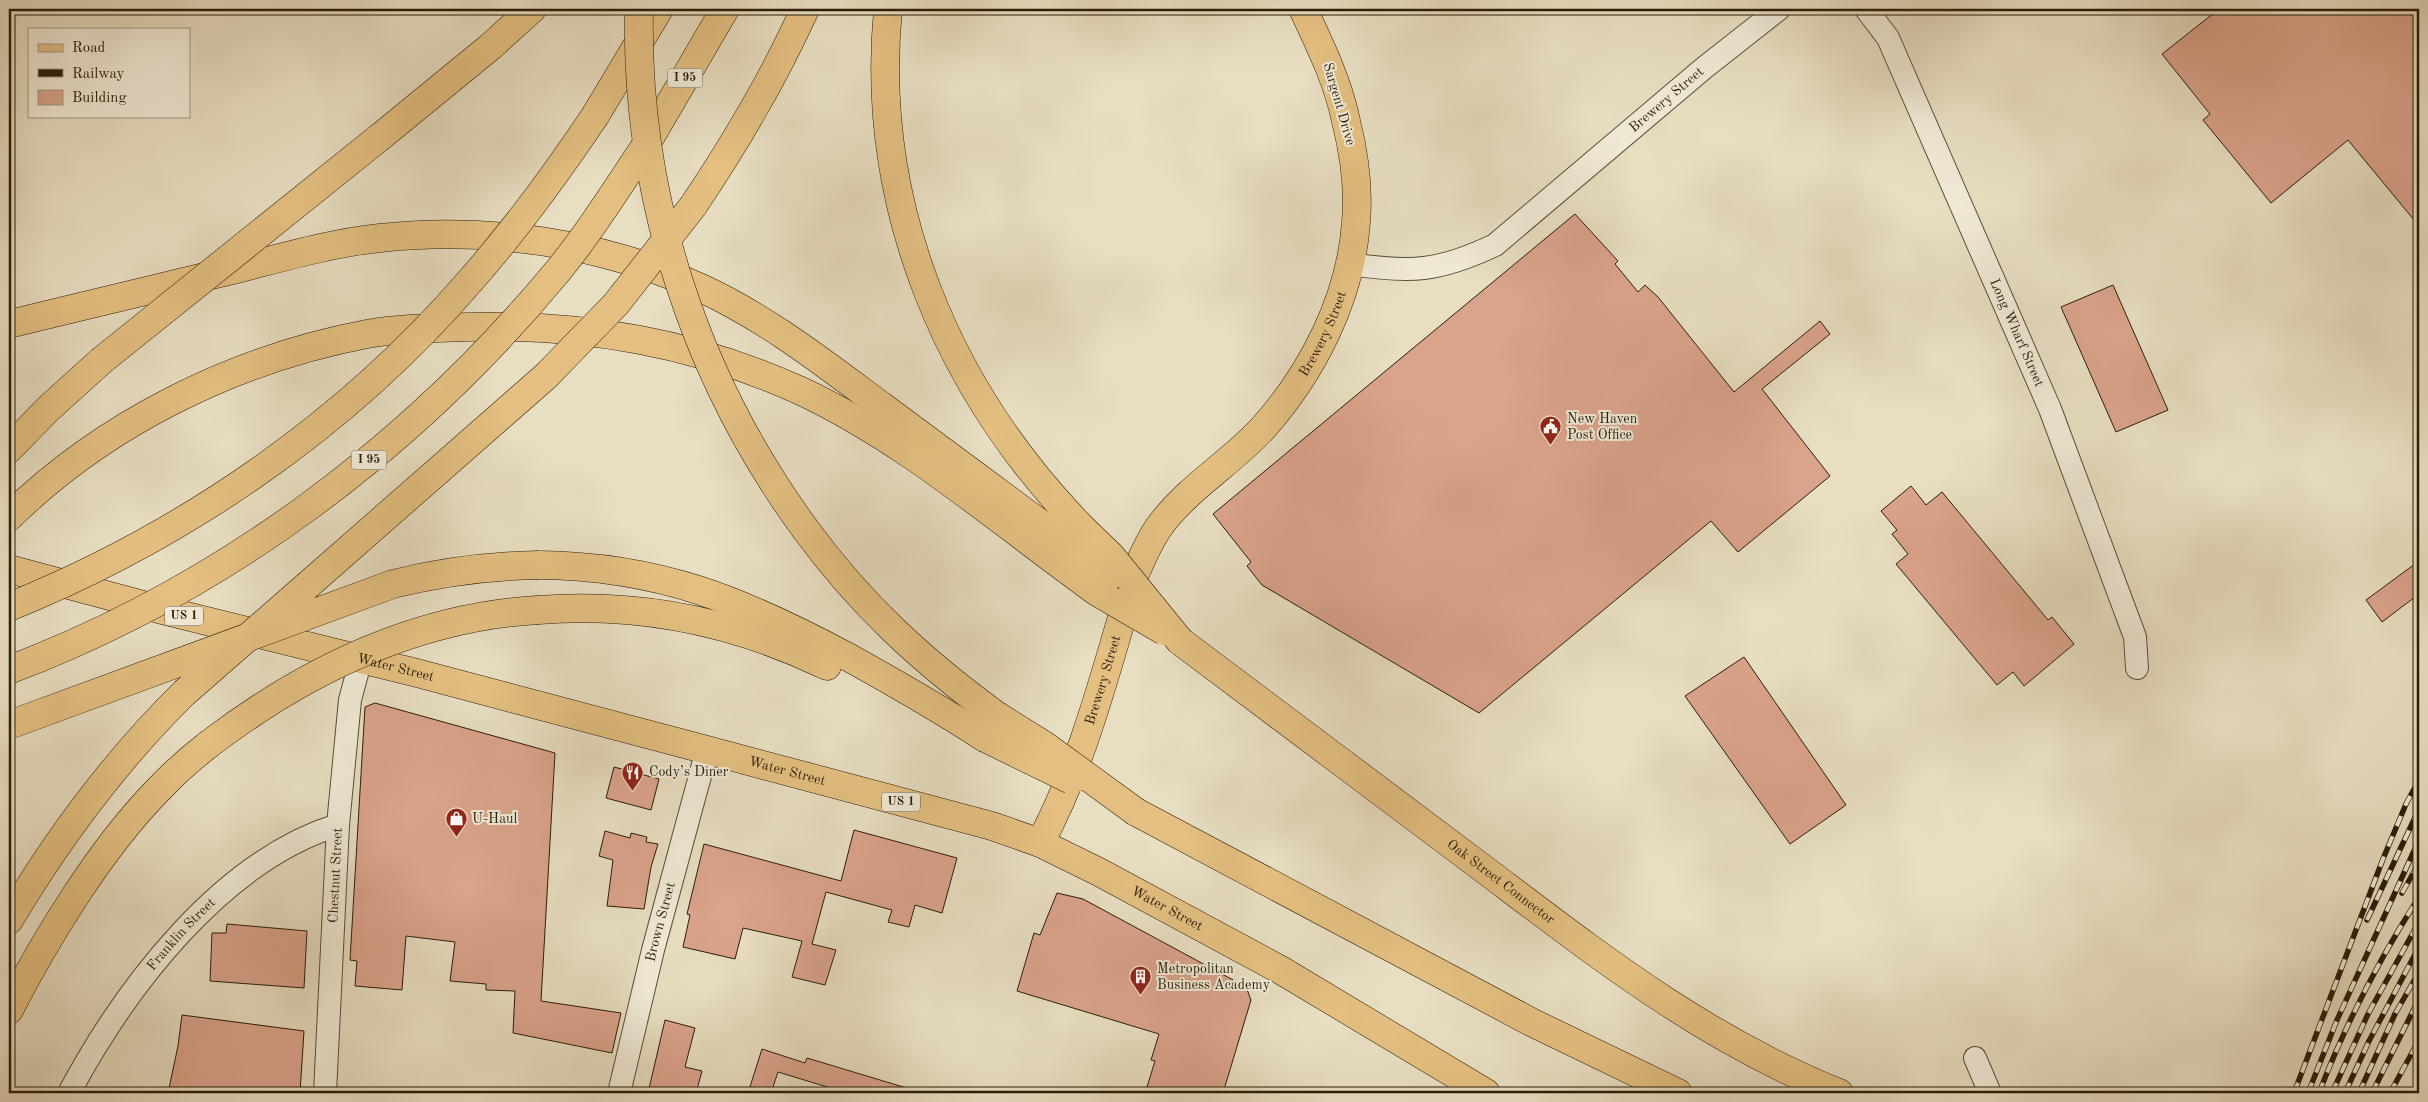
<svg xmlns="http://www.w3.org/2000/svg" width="2428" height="1102" font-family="'Old Standard TT',serif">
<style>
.building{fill:#daa38b;stroke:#291c09}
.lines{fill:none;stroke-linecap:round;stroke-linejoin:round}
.minor-casing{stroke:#594c37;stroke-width:24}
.primary-casing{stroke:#291c09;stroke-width:29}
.motorway-casing{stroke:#291c09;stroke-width:29}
.minor{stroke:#f0ead7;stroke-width:22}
.primary{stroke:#e4bf81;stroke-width:28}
.motorway{stroke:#e4bf81;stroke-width:28}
.rail-casing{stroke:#291c09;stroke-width:5.5}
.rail{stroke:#f0ead7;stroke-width:4;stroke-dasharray:11;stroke-linecap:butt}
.motorway-bridge-casing{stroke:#291c09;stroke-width:29;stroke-linecap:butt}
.motorway-bridge{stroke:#e4bf81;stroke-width:28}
.labels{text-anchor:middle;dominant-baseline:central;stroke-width:4;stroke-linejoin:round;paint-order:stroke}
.shield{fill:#f0ead7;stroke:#655a47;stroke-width:1}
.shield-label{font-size:12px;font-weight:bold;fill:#291c09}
.street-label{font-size:14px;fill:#291c09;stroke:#f0ead7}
.poi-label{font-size:14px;fill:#291c09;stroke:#f0ead7;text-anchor:start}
</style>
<rect width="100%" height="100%" fill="#e8dec2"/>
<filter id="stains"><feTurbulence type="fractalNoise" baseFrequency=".004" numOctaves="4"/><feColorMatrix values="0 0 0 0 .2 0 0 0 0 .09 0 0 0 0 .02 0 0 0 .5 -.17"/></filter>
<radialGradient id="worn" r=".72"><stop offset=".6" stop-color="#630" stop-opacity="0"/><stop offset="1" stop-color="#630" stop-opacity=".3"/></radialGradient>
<path class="building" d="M2219 9H2419V226L2348 140 2271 203 2203 120 2210 114 2162 54Z
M1575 214 1618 261 1615 264 1638 292 1645 285 1658 297 1734 392 1820 321 1830 334 1762 389 1830 476 1738 552 1711 521 1479 713 1262 585 1247 566 1251 562 1213 514Z
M2113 285 2168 410 2116 432 2061 307Z
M1911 486 1926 505 1942 492 2048 620 2052 617 2074 644 2024 686 2013 672 1997 685 1896 564 1908 554 1892 534 1897 530 1881 511Z
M2419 561V594L2382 622 2366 600Z
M1744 657 1846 805 1790 844 1685 696Z
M375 703 555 753 541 1001 621 1013 612 1053 513 1033 515 991 486 990V984L450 981 455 942 406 936 402 990 355 986 357 961 350 960 365 707Z
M614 767 659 779 651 810 606 798Z
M854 830 957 858 942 913 915 905 909 927 888 922 892 910 826 892 812 944 836 950 825 985 792 977 802 941 743 928 735 959 683 947 690 915 687 914 704 844 841 881Z
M605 831 630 838 631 833 647 837 646 842 658 844 651 867 644 909 607 906 613 860 599 856Z
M1057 893 1083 899 1246 987 1251 1000 1223 1093H1167L1147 1087 1155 1061 1151 1060 1159 1034 1017 991 1034 933 1040 935Z
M227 924 307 931 304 988 210 981 212 933H226Z
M182 1015 304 1031 300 1093H168L178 1046Z
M665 1020 695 1028 685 1067 702 1071 696 1093H648Z
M762 1049 805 1063 807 1058 910 1089 909 1093H847L778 1072 771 1093H748Z"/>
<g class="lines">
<defs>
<g id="minor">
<path id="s1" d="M1866 9 1888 38 2050 409 2135 637 2137 668"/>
<path id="s2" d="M1350 264C1411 273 1438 272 1495 245L1704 68 1779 9"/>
<path d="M1975 1058 1990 1093"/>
<path id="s3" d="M69 1093C125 988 221 861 338 825"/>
<path id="s4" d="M325 1093 338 825 350 700 361 659"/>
<path id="s5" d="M619 1093 653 950 707 750"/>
</g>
<g id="primary">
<path id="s6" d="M9 569 162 610 417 673 707 750 992 826 1040 843 1099 872 1279 969 1486 1093"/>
<path id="s7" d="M1040 843C1085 759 1107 665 1135 574 1142 558 1149 541 1159 527 1187 488 1231 463 1263 428 1312 373 1351 298 1356 222 1359 189 1354 153 1346 121 1338 82 1320 45 1303 9"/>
</g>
<g id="motorway">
<path d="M888 9C869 205 947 390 1083 529"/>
<path d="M595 116 659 9"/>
<path d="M380 137 490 47 532 9"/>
<path d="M644 148 725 9"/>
<path d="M693 206C736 142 773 80 805 9"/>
<path d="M9 324C85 306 161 287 237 269 284 257 332 243 380 238 488 226 603 243 701 288 768 319 825 364 883 407 947 455 1012 502 1076 550"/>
<path d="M9 449 48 409 101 361"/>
<path d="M9 517C105 423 235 359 367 334 400 328 434 328 467 327 585 324 693 342 801 391 899 437 983 508 1070 572"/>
<path d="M806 530C861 605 921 660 996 715"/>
<path d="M538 565C660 566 743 601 848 657 895 683 940 709 985 738"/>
<path d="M309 584 546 376"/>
<path d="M538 610C638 602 736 622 827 666"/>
<path id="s8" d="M1180 641C1283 718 1386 796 1489 873 1603 959 1705 1039 1839 1093"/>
<path d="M1136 812 1533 1023 1678 1093"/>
<path d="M9 920C58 838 115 761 184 693"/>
<path d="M9 1010C46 938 101 848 158 790 174 773 191 758 209 744"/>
</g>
</defs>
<use href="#minor" class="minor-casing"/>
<use href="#primary" class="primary-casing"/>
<use href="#motorway" class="motorway-casing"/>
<use href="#minor" class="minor"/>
<use href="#primary" class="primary"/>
<use href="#motorway" class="motorway"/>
<defs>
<path id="rail" d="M2402 893 2419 863
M2367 920 2419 809
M2294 1093 2383 859 2406 804 2419 780
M2308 1093 2337 1020 2419 840
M2319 1093C2345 1025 2380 958 2419 897
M2332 1093 2368 1014 2419 922
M2345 1093 2369 1041 2419 947
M2359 1093 2395 1014 2419 972
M2372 1093 2419 999
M2390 1093 2419 1040"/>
</defs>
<use href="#rail" class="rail-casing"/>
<use href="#rail" class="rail"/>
<defs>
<path id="motorway-bridge" d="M639 9C635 196 695 379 806 530
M101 361 380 137
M546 376 616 304 693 206
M1083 529 1111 556 1180 641
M1076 550 1109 576
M1070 572 1097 592 1164 631
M9 607C184 536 346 425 470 281 516 229 556 174 595 116
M9 670C223 589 411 448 557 272 589 233 616 190 644 148
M184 693 309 584
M996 715 1044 745 1136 812
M9 725 393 584C441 572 489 566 538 565
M985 738 1071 780
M209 744C305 671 415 617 538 610"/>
</defs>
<use href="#motorway-bridge" class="motorway-bridge-casing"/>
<use href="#motorway-bridge" class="motorway-bridge"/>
</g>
<defs>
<symbol id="civic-pin" viewBox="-11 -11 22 30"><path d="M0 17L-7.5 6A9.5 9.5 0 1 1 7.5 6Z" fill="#8f2418" stroke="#f0ead7"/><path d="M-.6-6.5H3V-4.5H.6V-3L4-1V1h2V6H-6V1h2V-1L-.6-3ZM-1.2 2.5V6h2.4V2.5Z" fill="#fff"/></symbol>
<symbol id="restaurant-pin" viewBox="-11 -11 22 30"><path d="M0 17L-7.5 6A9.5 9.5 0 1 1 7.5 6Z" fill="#8f2418" stroke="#f0ead7"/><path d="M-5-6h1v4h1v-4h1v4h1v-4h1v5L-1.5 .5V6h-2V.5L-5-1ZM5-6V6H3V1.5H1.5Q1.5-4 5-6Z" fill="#fff"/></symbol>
<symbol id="shop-pin" viewBox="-11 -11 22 30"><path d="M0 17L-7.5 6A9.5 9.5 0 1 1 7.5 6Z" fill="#8f2418" stroke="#f0ead7"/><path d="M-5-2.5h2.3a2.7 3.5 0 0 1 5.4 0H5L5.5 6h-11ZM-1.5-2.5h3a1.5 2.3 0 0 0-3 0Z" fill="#fff"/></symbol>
<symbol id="building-pin" viewBox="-11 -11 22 30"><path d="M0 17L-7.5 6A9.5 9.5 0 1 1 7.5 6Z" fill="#8f2418" stroke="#f0ead7"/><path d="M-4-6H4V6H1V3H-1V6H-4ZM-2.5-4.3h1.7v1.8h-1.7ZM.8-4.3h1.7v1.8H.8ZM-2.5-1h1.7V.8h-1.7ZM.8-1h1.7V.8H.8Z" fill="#fff"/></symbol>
</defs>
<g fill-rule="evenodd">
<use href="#civic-pin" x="1538" y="414" width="25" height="34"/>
<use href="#restaurant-pin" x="620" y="760" width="25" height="34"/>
<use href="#shop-pin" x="444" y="806" width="25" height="34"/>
<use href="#building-pin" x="1128" y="964" width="25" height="34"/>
</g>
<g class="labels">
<g class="shield">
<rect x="667.5" y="68.5" width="35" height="19" rx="4"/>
<rect x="351.5" y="450.5" width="35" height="19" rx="4"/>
<rect x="165" y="606.5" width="38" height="19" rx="4"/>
<rect x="882" y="792.5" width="38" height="19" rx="4"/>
</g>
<g class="shield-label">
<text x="685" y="78">I 95</text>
<text x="369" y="460">I 95</text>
<text x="184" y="616">US 1</text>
<text x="901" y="802">US 1</text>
</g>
<g class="street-label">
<text stroke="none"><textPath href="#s2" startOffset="374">Brewery Street</textPath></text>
<text transform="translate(1339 104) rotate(74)">Sargent Drive</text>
<text stroke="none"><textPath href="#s7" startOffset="595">Brewery Street</textPath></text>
<text stroke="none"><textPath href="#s1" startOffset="358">Long Wharf Street</textPath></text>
<text stroke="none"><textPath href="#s6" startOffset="399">Water Street</textPath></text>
<text stroke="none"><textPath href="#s7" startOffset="175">Brewery Street</textPath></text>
<text stroke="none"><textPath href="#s6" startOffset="804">Water Street</textPath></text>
<text stroke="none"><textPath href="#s4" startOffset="218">Chestnut Street</textPath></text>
<text stroke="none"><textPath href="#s8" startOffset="401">Oak Street Connector</textPath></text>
<text stroke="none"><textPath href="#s6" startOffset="1210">Water Street</textPath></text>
<text stroke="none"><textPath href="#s5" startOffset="176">Brown Street</textPath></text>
<text stroke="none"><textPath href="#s3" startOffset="195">Franklin Street</textPath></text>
</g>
<g class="poi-label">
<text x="1567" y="419">New Haven<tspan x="1567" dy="16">Post Office</tspan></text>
<text x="649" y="772">Cody’s Diner</text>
<text x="472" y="819">U-Haul</text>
<text x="1157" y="969">Metropolitan<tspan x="1157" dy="16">Business Academy</tspan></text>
</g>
</g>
<rect width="2428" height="1102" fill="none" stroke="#e8dec2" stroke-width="30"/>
<rect x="10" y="10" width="2408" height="1082" fill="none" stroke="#291c09" stroke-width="2.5"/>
<rect x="15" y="15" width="2398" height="1072" fill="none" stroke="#291c09"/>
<rect x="28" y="28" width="162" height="90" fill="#f0ead7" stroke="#a09885"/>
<rect x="38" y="44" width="25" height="8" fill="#e4bf81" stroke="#a09885"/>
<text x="72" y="52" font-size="15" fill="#291c09">Road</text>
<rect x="38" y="69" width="25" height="8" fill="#291c09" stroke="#a09885"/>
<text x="72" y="78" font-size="15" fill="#291c09">Railway</text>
<rect x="38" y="90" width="25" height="15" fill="#daa38b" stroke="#a09885"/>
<text x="72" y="102" font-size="15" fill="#291c09">Building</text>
<rect width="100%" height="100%" filter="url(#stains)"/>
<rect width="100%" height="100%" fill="url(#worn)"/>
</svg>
